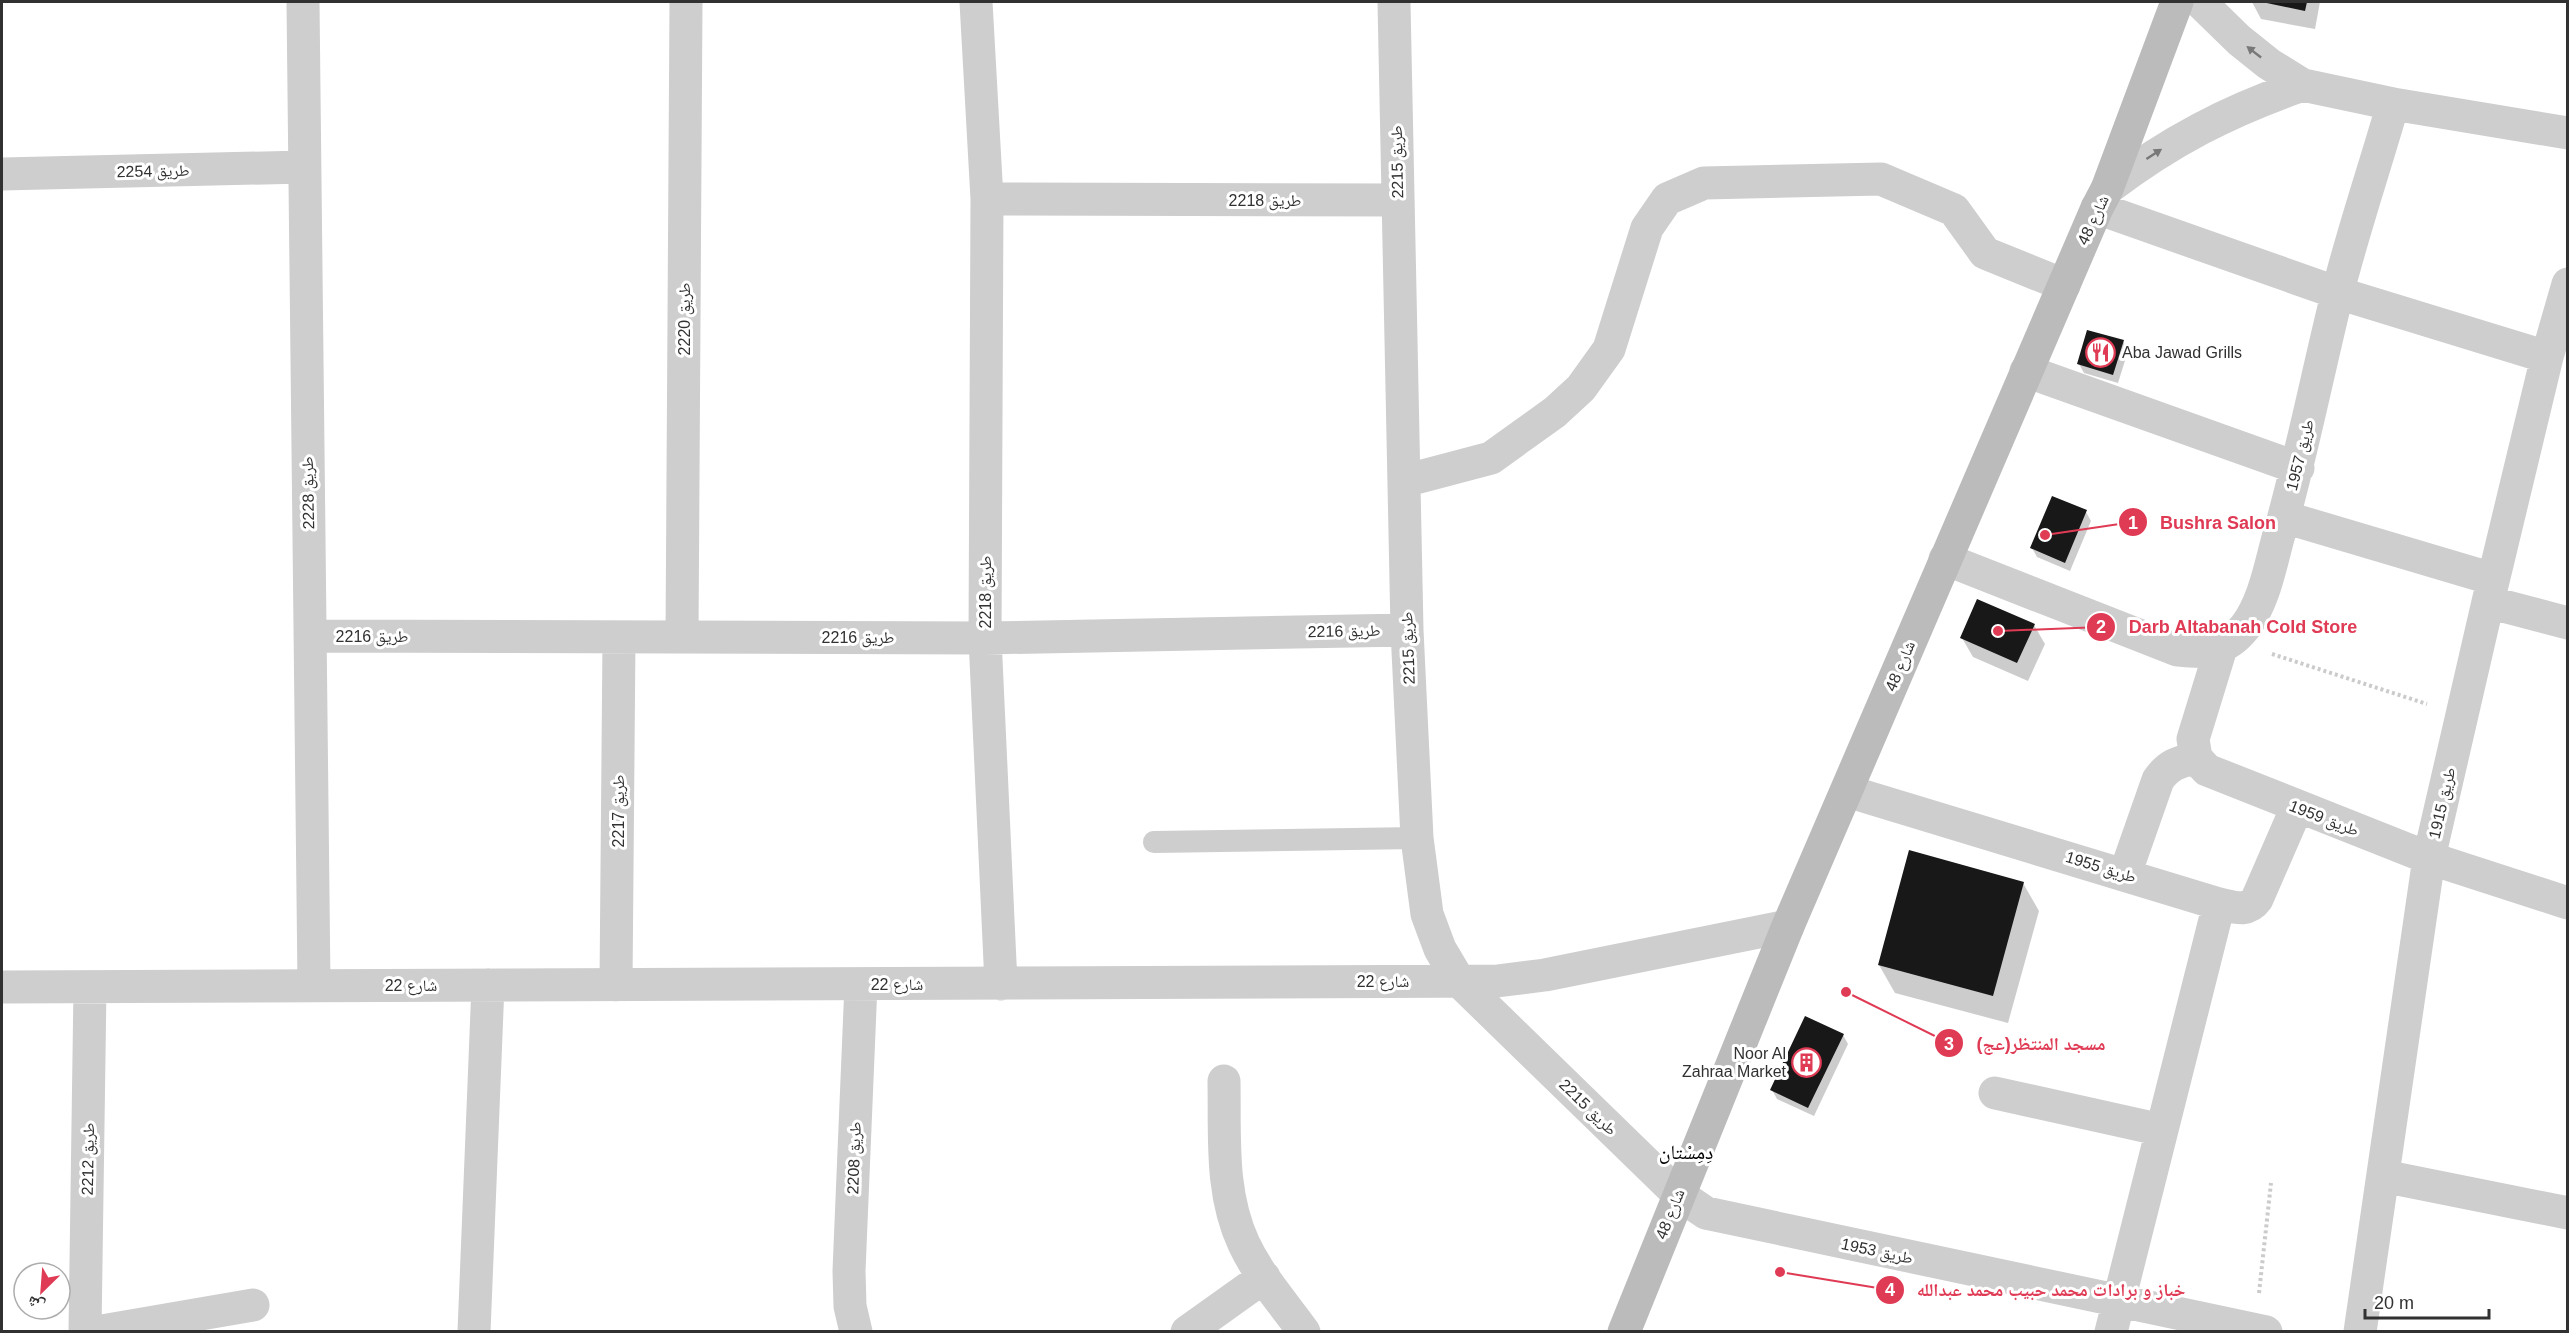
<svg xmlns="http://www.w3.org/2000/svg" width="2569" height="1333" font-family="Helvetica,'Noto Naskh Arabic',sans-serif">
<style>
.shadow{fill:#0003}
.building{fill:#181818}
.lines{fill:none;stroke-linecap:round;stroke-linejoin:round}
.path{stroke:#cbcbcb;stroke-width:4;stroke-dasharray:3 3;stroke-linecap:butt}
.lane{stroke:#cecece;stroke-width:22}
.street{stroke:#cecece;stroke-width:33}
.secondary{stroke:#bbb;stroke-width:33}
.oneway{fill:#787878}
.labels{text-anchor:middle;dominant-baseline:central;stroke-width:6;stroke-linejoin:round;paint-order:stroke}
.street-label{font-size:16px;fill:#313131;stroke:#fff}
.poi-label{font-size:16px;fill:#313131;stroke:#fff;text-anchor:start}
.quarter-label{font-size:20px;fill:#000;stroke:#fff}
.leader{fill:none;stroke:#e03b55;stroke-width:2}
.callout-dot{fill:#e03b55;stroke:#fff;stroke-width:2}
.mark-label{font-size:18px;text-anchor:middle;font-weight:bold;fill:#fff}
.callout-label{font-size:18px;text-anchor:middle;font-weight:bold;fill:#e03b55;stroke:#fff;stroke-width:6;stroke-linejoin:round;paint-order:stroke}
</style>
<rect width="100%" height="100%" fill="#fff"/>
<path class="shadow" d="M2252 2H2320L2315 29 2261 19Z
M2123 341 2128 351 2118 383 2084 373 2079 364Z
M2086 512 2091 521 2070 571 2037 557 2032 548Z
M2034 625 2045 644 2028 681 1973 657 1962 638Z
M2023 883 2039 911 2008 1023 1895 993 1879 965Z
M1843 1035 1848 1044 1814 1116 1777 1099 1772 1090Z"/>
<path class="building" d="M2262 2H2307L2305 11Z
M2087 330 2124 340 2113 375 2077 364Z
M2052 496 2087 510 2065 563 2030 548Z
M1977 599 2035 624 2017 663 1960 638Z
M1909 850 2024 882 1993 996 1878 965Z
M1805 1016 1844 1034 1808 1108 1770 1090Z"/>
<g class="lines">
<path class="path" d="M2272 654 2427 704
M2259 1293 2271 1183"/>
<path class="lane" d="M1154 842 1417 838"/>
<path class="street" d="M303 2 314 985
M976 2 987 199 985 638 1001 984
M1394 2 1407 630 1417 838 1427 914 1440 949 1459 981 1678 1194 1706 1213 2266 1332
M2200 2 2239 40 2269 64 2303 85 2393 104 2568 133
M2 174 304 167
M2107 189C2170 141 2228 111 2303 85
M987 199 1398 200
M2097 208 2338 293 2547 357
M2026 371 2298 468
M1404 481 1491 458 1555 412 1581 388 1609 349 1647 228 1667 199 1704 183 1881 179 1954 210 1985 253 2064 285
M2284 517 2493 579
M1945 559 2177 650C2205 654 2227 650 2245 627 2264 602 2270 567 2278 538 2301 458 2317 376 2337 295 2353 231 2375 167 2393 104
M2488 602 2568 623
M310 636 985 638 1407 630
M682 637 686 2
M2221 648 2193 739 2196 758 2207 770 2429 858 2568 903
M1847 791 2219 904C2234 907 2247 913 2257 899L2297 807
M2125 874 2158 780C2168 765 2178 762 2196 758
M616 985 619 638
M2 987 1497 981 1545 975 1788 926
M1224 1081C1225 1136 1220 1193 1244 1244 1259 1276 1284 1304 1304 1332
M1995 1093 2162 1130
M2383 1176 2568 1213
M85 1332 90 987
M96 1332 253 1305
M474 1332 488 985
M856 1332 850 1306 849 1271 861 984
M1187 1332 1264 1277
M2111 1332 2219 904
M2360 1332 2429 858 2488 602 2547 357 2568 284"/>
<path class="secondary" d="M1624 1332 1788 926 2097 208 2107 189 2177 2"/>
</g>
<defs><path id="oneway-solid" d="M-6-.8H1V-3.2L6.5 0L1 3.2V.8H-6Z" transform="scale(1.5)"/></defs>
<g class="oneway">
<use href="#oneway-solid" transform="translate(2254 52) rotate(-142)"/>
<use href="#oneway-solid" transform="translate(2154 154) rotate(-33)"/>
</g>
<defs>
<symbol id="restaurant-ring" viewBox="-11 -11 22 22"><circle r="9.5" fill="#fff" stroke="#e03b55" stroke-width="1.5"/><path d="M-5-6h1v4h1v-4h1v4h1v-4h1v5L-1.5 .5V6h-2V.5L-5-1ZM5-6V6H3V1.5H1.5Q1.5-4 5-6Z" fill="#e03b55"/></symbol>
<symbol id="building-ring" viewBox="-11 -11 22 22"><circle r="9.5" fill="#fff" stroke="#e03b55" stroke-width="1.5"/><path d="M-4-6H4V6H1V3H-1V6H-4ZM-2.5-4.3h1.7v1.8h-1.7ZM.8-4.3h1.7v1.8H.8ZM-2.5-1h1.7V.8h-1.7ZM.8-1h1.7V.8H.8Z" fill="#e03b55"/></symbol>
</defs>
<g fill-rule="evenodd">
<use href="#restaurant-ring" x="2084" y="336" width="33" height="33"/>
<use href="#building-ring" x="1790" y="1046" width="33" height="33"/>
</g>
<g class="labels">
<g class="street-label">
<text transform="translate(1397 162) rotate(-91)">طريق 2215</text>
<text transform="translate(153 171) rotate(-1)">طريق 2254</text>
<text x="1265" y="200">طريق 2218</text>
<text transform="translate(2093 220) rotate(-65)">شارع 48</text>
<text transform="translate(684 319) rotate(-90)">طريق 2220</text>
<text transform="translate(2300 455) rotate(-76)">طريق 1957</text>
<text transform="translate(308 493) rotate(-91)">طريق 2228</text>
<text transform="translate(985 592) rotate(-90)">طريق 2218</text>
<text transform="translate(1344 631) rotate(-1)">طريق 2216</text>
<text x="372" y="636">طريق 2216</text>
<text x="858" y="637">طريق 2216</text>
<text transform="translate(1408 648) rotate(-92)">طريق 2215</text>
<text transform="translate(1900 666) rotate(-67)">شارع 48</text>
<text transform="translate(2442 803) rotate(-77)">طريق 1915</text>
<text transform="translate(618 811) rotate(-90)">طريق 2217</text>
<text transform="translate(2324 818) rotate(21)">طريق 1959</text>
<text transform="translate(2101 867) rotate(17)">طريق 1955</text>
<text x="1383" y="981">شارع 22</text>
<text x="897" y="984">شارع 22</text>
<text x="411" y="985">شارع 22</text>
<text transform="translate(1588 1107) rotate(44)">طريق 2215</text>
<text transform="translate(854 1158) rotate(-88)">طريق 2208</text>
<text transform="translate(88 1159) rotate(-89)">طريق 2212</text>
<text transform="translate(1670 1214) rotate(-68)">شارع 48</text>
<text transform="translate(1877 1251) rotate(12)">طريق 1953</text>
</g>
<g class="poi-label">
<text x="2122" y="352">Aba Jawad Grills</text>
<text x="1786" y="1053" text-anchor="end">Noor Al<tspan x="1786" dy="18">Zahraa Market</tspan></text>
</g>
<g class="quarter-label">
<text x="1686" y="1152">دِمِسْتان</text>
</g>
</g>
<path class="leader" d="M2045 535L2133 522M1998 631L2101 627M1846 992L1949 1043M1780 1272L1890 1290"/>
<g class="callout-dot">
<circle cx="2045" cy="535" r="6"/>
<circle cx="1998" cy="631" r="6"/>
<circle cx="1846" cy="992" r="6"/>
<circle cx="1780" cy="1272" r="6"/>
<circle cx="2133" cy="522" r="15"/>
<circle cx="2101" cy="627" r="15"/>
<circle cx="1949" cy="1043" r="15"/>
<circle cx="1890" cy="1290" r="15"/>
</g>
<g class="mark-label">
<text x="2133" y="529">1</text>
<text x="2101" y="633">2</text>
<text x="1949" y="1050">3</text>
<text x="1890" y="1296">4</text>
</g>
<g class="callout-label">
<text x="2218" y="529">Bushra Salon</text>
<text x="2243" y="633">Darb Altabanah Cold Store</text>
<text x="2041" y="1050">مسجد المنتظر(عج)</text>
<text x="2051" y="1296">خباز و برادات محمد حبيب محمد عبدالله</text>
</g>
<rect width="2569" height="1333" fill="none" stroke="#313131" stroke-width="6"/>
<g transform="translate(42 1291) rotate(205)"><circle r="28" fill="#ffffff" stroke="#adadad" stroke-width="1.5"/>
<path d="M0-4.5L10 22L0 15L-10 22Z" fill="#e03b55"/>
<text y="-9" font-size="16" font-weight="bold" text-anchor="middle" fill="#313131">ش</text>
</g>
<path d="M2365 1309v9h124v-9" fill="none" stroke="#313131" stroke-width="3"/>
<text x="2374" y="1309" font-size="18" fill="#313131" stroke="#ffffff" stroke-width="4.5" paint-order="stroke">20 m</text>
</svg>
